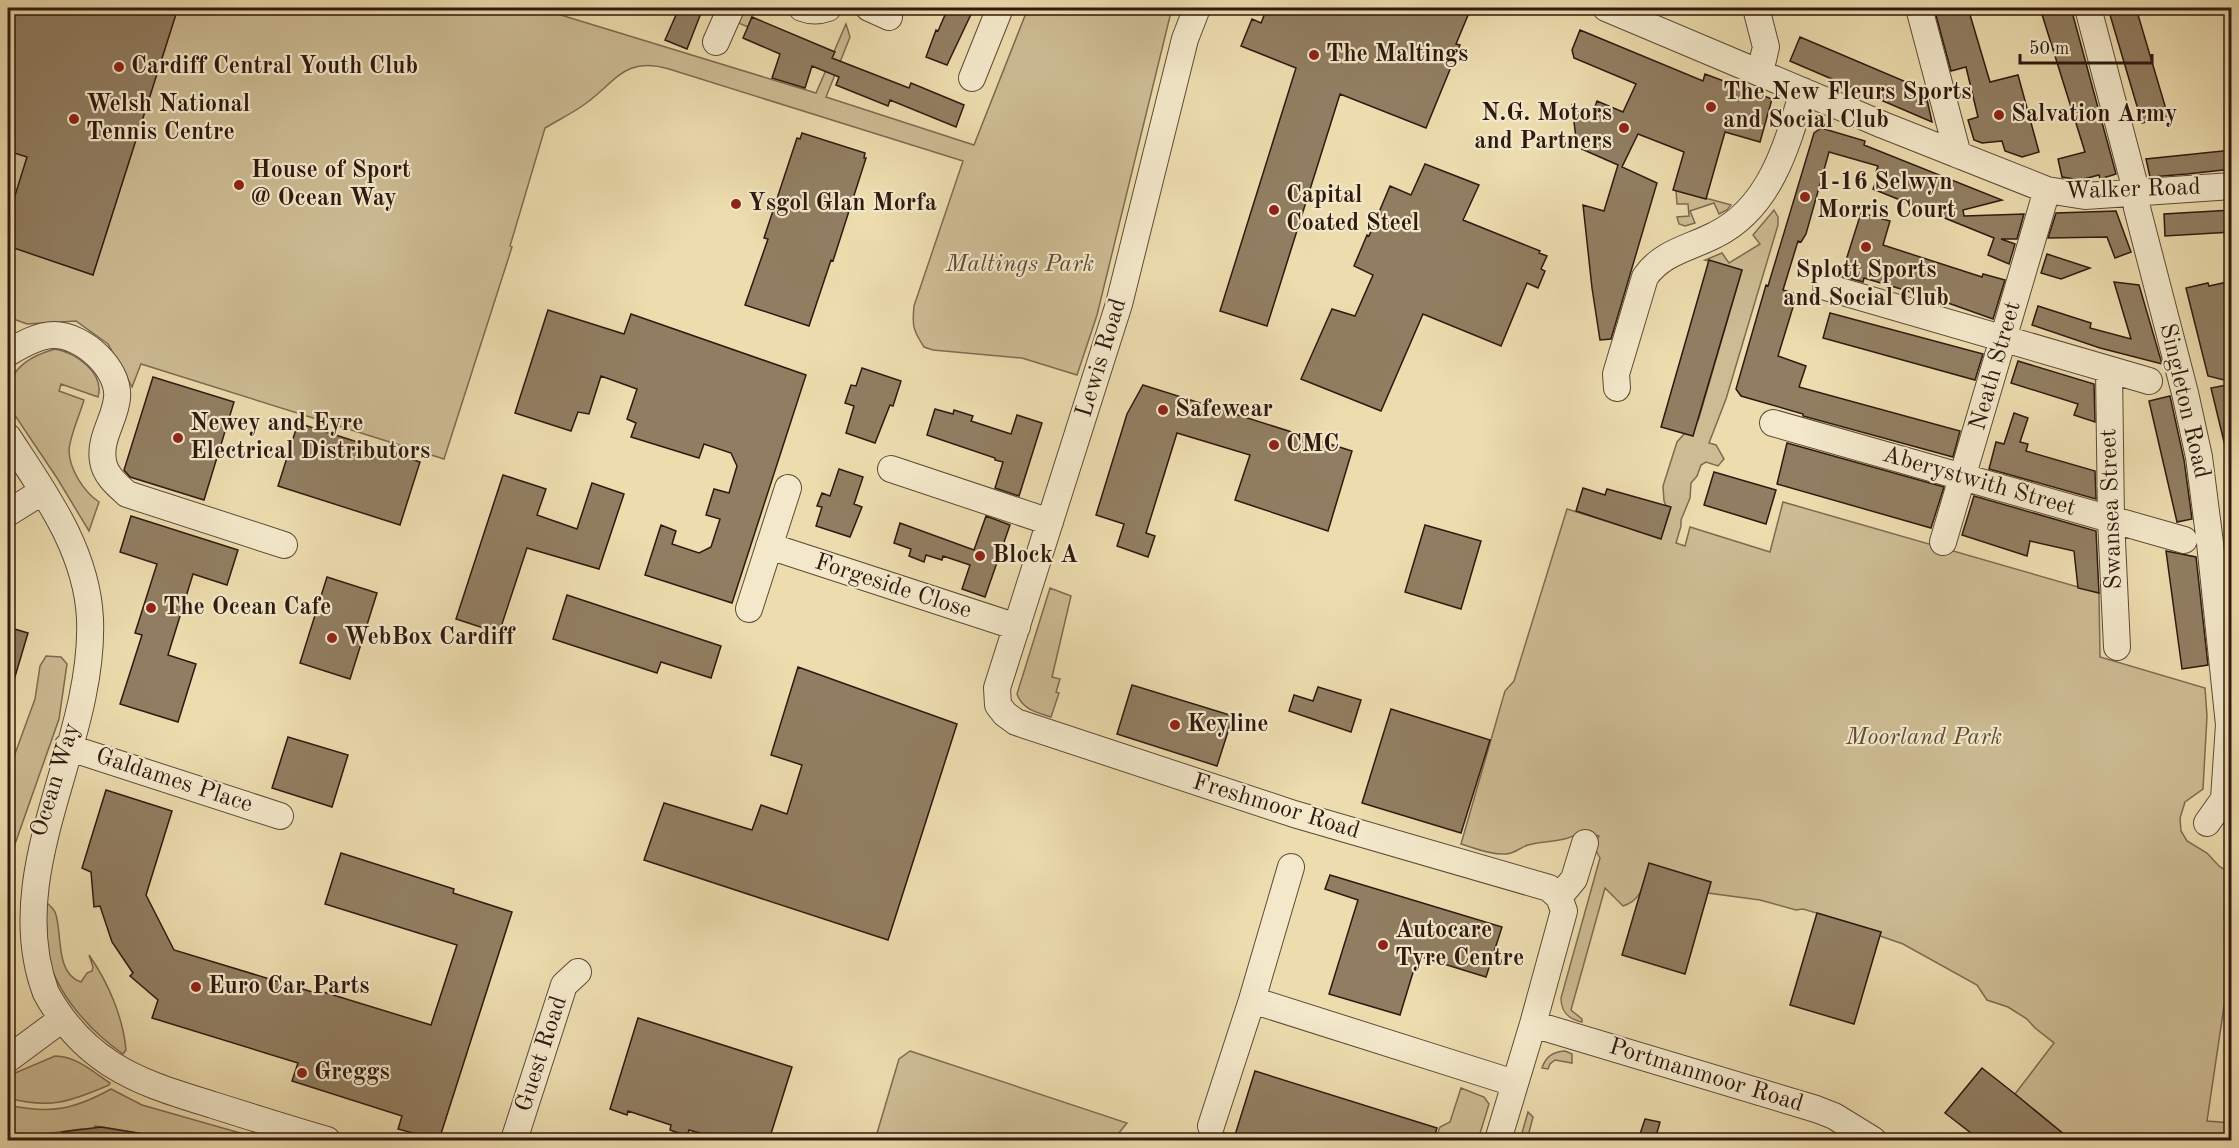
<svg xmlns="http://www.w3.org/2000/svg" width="2239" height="1148" font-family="'Old Standard TT',serif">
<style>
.green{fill:#ccbb93;stroke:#7e6a51;stroke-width:1.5}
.building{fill:#917e62;stroke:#2f190f;stroke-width:1.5}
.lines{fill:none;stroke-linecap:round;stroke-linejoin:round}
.minor-casing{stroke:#5e4a37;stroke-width:28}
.minor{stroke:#f3e8ca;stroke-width:26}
.poi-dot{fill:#8f2418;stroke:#f3e8ca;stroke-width:2}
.labels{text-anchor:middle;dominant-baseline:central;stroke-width:4.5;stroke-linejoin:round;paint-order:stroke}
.poi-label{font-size:24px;font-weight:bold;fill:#2f190f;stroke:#f3e8ca;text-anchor:start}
.street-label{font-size:24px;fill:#2f190f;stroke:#f3e8ca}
.park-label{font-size:24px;font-style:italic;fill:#5e4a37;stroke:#f3e8ca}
</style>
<rect width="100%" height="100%" fill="#ecdcae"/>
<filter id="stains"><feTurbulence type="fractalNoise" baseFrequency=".00333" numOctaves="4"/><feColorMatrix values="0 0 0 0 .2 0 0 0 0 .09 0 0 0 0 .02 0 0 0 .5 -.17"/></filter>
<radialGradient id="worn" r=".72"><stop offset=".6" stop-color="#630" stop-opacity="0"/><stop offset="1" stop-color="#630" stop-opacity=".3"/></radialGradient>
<path class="green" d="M8 8H538L816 93 846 24 850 37 826 97 974 145 1028 8H1172L1097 315 1077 375 1022 358 933 350 924 347C913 330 912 326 914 306L963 161 669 69C624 56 617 81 585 104 573 113 558 120 545 128L510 246 512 247 444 459 141 364 132 387 108 344 76 321 27 324 8 317Z
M744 8H755L748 27 736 22Z
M1676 190 1731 205 1727 210 1719 214 1714 203 1690 211 1695 223 1685 226 1679 224 1677 217 1689 216 1688 204H1677Z
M1774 210 1778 217V225L1726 399 1709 443 1716 445 1724 459 1718 466 1706 462 1701 465 1697 476 1691 483 1690 498 1681 520V526L1676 543 1685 546 1690 527 1770 552 1783 502 2099 593 2100 657 2205 688 2207 716 2203 789 2185 802 2180 818 2181 831 2187 841 2207 853 2219 866 2231 874V959L2207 1121 2231 1123V1140H2071L2015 1094 2054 1043 2035 1028 2027 1019 2008 1007 1987 1000 1977 985 1903 944 1880 936 1881 932 1803 909 1796 910 1760 900 1708 893 1711 882 1650 864C1644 882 1643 900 1623 906L1605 888 1571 1010 1582 1019V1022C1568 1019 1561 1012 1561 998L1600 858 1594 847 1599 836 1581 831C1567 843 1545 840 1528 845 1521 847 1514 854 1506 854 1491 855 1475 848 1461 844L1505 691 1514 681 1567 509 1661 538 1669 513 1664 501 1663 486 1677 442 1684 434 1693 431 1699 418 1742 270 1705 260 1722 253 1729 263 1760 244 1753 235Z
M55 349C76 353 105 373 98 397L61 384 59 391 84 400C80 414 70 436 69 450 69 469 84 492 99 502L89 531 57 478 12 411C0 376 23 358 55 349Z
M1050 588 1071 596 1052 677 1060 679 1056 692 1059 693 1051 717C1036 712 1023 710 1017 694Z
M46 656 61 657 67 664 59 719 15 844 8 848V773L35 699 40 666Z
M11 896 14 1020 8 1037V897Z
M45 901C48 904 53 908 55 912 63 931 54 973 81 982L87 973 92 971 93 967 89 955C108 982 123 1017 126 1050L123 1054C90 1031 55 993 47 952 44 936 45 917 45 901Z
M910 1051 1127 1123 1113 1140H918L895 1133 892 1140H875L899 1059Z
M1565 1051 1572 1054V1063L1555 1060 1550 1064 1548 1069 1542 1068C1546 1056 1553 1052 1565 1051Z
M55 1056C76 1056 93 1072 110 1083L109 1085C70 1102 50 1109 8 1098V1076Z
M1461 1088 1484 1097 1489 1104 1478 1140H1435L1440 1127 1450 1122Z
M111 1089 142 1105 265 1140H182L95 1126V1130L81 1129 8 1139V1105C50 1114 73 1110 111 1089Z
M1528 1112 1533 1117 1527 1140H1520Z
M1203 1126 1248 1140H1199Z"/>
<path class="building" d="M8 8H178L93 275 8 246V218L27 157 8 151Z
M679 8H703L687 49 665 40Z
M948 8H974L947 65 926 57 936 30 938 31Z
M1267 8H1471L1456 44 1460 45 1426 128 1340 94 1267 326 1220 311 1296 68 1241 46 1252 19 1261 23Z
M1934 8H1968L1990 82 2018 75 2039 152 2022 157 2005 151 2002 141 1982 143 1974 140 1968 120 1978 117 1966 67 1951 71Z
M2040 8H2071L2116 174 2100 179 2099 175 2080 180 2062 177 2058 159 2085 152Z
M2108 8H2136L2168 116 2142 123Z
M752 17 835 52 832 58 909 88 911 83 964 105 956 127 890 100 888 106 836 85 839 77 812 66 805 88 772 78 780 54 743 38Z
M1580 30 1703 81 1705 74 1772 99 1760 142 1725 132 1706 199 1673 190 1684 152 1638 134 1622 167 1657 183 1611 339 1600 340 1592 288 1583 205 1604 211 1618 165 1577 147 1572 105 1592 115 1597 101 1623 112 1636 84 1574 58 1572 50Z
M1800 37 1925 90 1932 122 1790 61Z
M1821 128 1865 141 1864 145 2002 200 1963 210 1964 216 2024 214 2017 239H2001L2015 244 2009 264 1988 255 1994 238 1873 189 1879 174 1876 172 1878 166 1829 152 1806 234 1801 242 1798 241 1783 290 1797 294 1778 356 1806 366 1799 387 1960 431 1953 457 1803 416V414L1741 396 1736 389 1766 285 1768 286 1814 133Z
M802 133 865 153 864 158H866L833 261 831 260 809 326 745 305 768 239 764 238 797 138 800 139Z
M2232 150V169L2187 174 2150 177 2146 159Z
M1425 164 1479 185 1463 220 1540 251 1539 253 1547 256 1541 269 1545 271 1538 288 1527 283 1501 346 1423 314 1381 411 1301 379 1332 309 1355 316 1373 275 1354 266 1367 235 1369 236 1390 186 1411 195Z
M2232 210V232L2165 236 2164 214Z
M2116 211 2131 252 2115 258 2107 237 2048 238 2056 213Z
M1861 213 1890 221 1883 245 1982 277 1983 274 2005 280 1993 319 1948 303 1864 278 1863 282 1841 276Z
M2047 254 2090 268 2061 279 2041 273Z
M1709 260 1742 270 1693 436 1661 427Z
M2232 281V382L2208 376 2186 288 2208 283 2209 286Z
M2114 282 2139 285 2162 364 2100 348 2032 325 2038 306 2091 323 2090 328 2131 339Z
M548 310 624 334 631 314 806 375 732 603 645 575 661 525 676 531 672 544 699 553 711 547 720 519 706 515 714 489 729 493 737 466 731 453 704 444 699 458 631 437 636 423 627 419 637 389 601 376 589 414 578 412 571 431 515 413Z
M1830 313 1983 354 1975 380 1823 338Z
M2018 361 2094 384 2095 422 2074 415 2078 404 2011 383Z
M862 368 901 381 893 406 890 405 875 443 846 433 854 406 845 403 851 385 856 386Z
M153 377 234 402 204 500 130 477 124 470Z
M2232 384V450H2226L2211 388Z
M1143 385 1352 451 1328 531 1235 500 1250 455 1177 433 1146 533 1155 536 1148 557 1117 546 1124 524 1096 515 1127 414Z
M2170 396 2184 460 2192 519 2177 522 2149 401Z
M935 409 953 414 954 410 973 416 971 421 1011 434 1017 415 1042 423 1019 496 995 488 1003 462 995 460V458L927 435Z
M2014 413 2028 418 2020 442 2028 444 2026 451 2095 471 2096 499 1989 469 1996 442 2004 444Z
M298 423 420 462 400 525 278 486Z
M1787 443 1944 487 1931 528 1777 484Z
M839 469 863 477 854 504 862 507 850 537 816 526 822 507 817 506 822 493 830 496Z
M1714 472 1776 490 1766 524 1704 505Z
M503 475 546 489 537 515 577 529 592 483 624 494 599 569 527 548 499 633 456 619Z
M1583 488 1605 495 1607 489 1671 507 1661 539 1576 511Z
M1974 496 2096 531 2099 593 2078 588 2074 551 2030 541 2027 556 1962 535Z
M131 516 238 550 227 585 193 574 168 655 196 664 178 722 120 704 142 635 135 633 157 564 120 552Z
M986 516 1010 525 985 597 962 589 970 565 943 556 942 560 926 555 924 562 909 556 911 549 894 543 900 523 974 550Z
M1425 525 1481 541 1461 609 1405 592Z
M2166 551 2196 557 2208 665 2182 669Z
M327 577 377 593 350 679 300 663Z
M567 595 721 646 711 678 661 662 657 673 553 639Z
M8 627 28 633 11 690H8Z
M798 667 957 724 888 940 644 860 664 803 752 830 761 805 787 814 802 765 771 755Z
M1132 685 1233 716 1217 766 1117 734Z
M1318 687 1361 700 1351 732 1289 711 1294 695 1313 701Z
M1391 709 1490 740 1461 833 1362 803Z
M288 737 348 755 332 807 272 788Z
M106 790 172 811 146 895 174 950 319 994 320 991 431 1025 457 945 325 904 341 853 454 889 453 893 512 912 439 1140 398 1129 402 1116 292 1081 298 1063 152 1018 158 1000 130 976 133 973 112 942 100 906 94 907 91 872 82 868Z
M1649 863 1711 882 1685 974 1622 955Z
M1330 875 1502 927 1486 977 1418 956 1400 1015 1329 994 1358 900 1325 889Z
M1817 913 1881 932 1854 1024 1790 1005Z
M638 1018 792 1067 769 1140H724L689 1130 687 1136 670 1130 671 1125 628 1111 627 1115 610 1109Z
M1982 1068 2015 1094 2071 1140H1980L1945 1113Z
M1255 1071 1437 1128 1433 1140H1252L1235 1135Z
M1645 1119 1660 1122 1655 1140H1638Z
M101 1127 138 1133 137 1140H63L62 1132Z"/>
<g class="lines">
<defs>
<path id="minor" d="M802 8C810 11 820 11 828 8
M869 8 889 17
M1197 8 1185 39 1119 304 997 688 998 705 1005 714 1016 722 1294 814 1549 888 1559 897 1564 911 1533 1024 1498 1140
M1606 8 1883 125 2047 190 2085 196 2232 186
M1756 8 1766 47 1760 72
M1919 8 1958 155
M2088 8 2133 179 2137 208 2185 393 2199 457 2210 543 2229 725 2224 799 2207 823
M716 42 731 8
M972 78 1000 8
M1826 287 2149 381
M8 353C21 345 38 335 54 335 83 335 120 369 117 398 115 420 99 438 103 461 105 475 117 485 127 494L284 545
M2109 370 2111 520 2117 647
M1617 388 1616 374 1645 277C1662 252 1690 248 1715 235 1770 208 1787 146 1803 91
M1773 423 2184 540
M8 437C44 492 87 550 90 619 95 745 0 871 46 993 62 1022 83 1046 111 1064 142 1084 178 1094 213 1105 251 1117 289 1129 327 1140
M891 469 1050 522
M8 513 43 491
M1943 542 2047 190
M769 546 1017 627
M749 609 788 488
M67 747 280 816
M1559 897 1574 879 1585 843
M1252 1000 1514 1083
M1533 1024 1816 1109 1834 1116 1873 1140
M8 1059 62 1019
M1211 1126 1252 1000 1291 867
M514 1140 564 985 578 972"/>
</defs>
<use href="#minor" class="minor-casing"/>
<use href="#minor" class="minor"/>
</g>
<g class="poi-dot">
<circle cx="1314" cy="55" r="6"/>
<circle cx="119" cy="67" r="6"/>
<circle cx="1711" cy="107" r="6"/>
<circle cx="1999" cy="115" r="6"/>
<circle cx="74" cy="119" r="6"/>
<circle cx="1624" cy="128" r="6"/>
<circle cx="239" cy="185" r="6"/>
<circle cx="1805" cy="197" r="6"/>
<circle cx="736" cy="204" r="6"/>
<circle cx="1274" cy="210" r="6"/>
<circle cx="1866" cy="247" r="6"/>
<circle cx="1163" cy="410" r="6"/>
<circle cx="178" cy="438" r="6"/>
<circle cx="1274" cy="445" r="6"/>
<circle cx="980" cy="556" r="6"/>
<circle cx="151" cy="608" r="6"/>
<circle cx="332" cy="638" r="6"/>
<circle cx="1175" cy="725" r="6"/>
<circle cx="1383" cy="945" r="6"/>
<circle cx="196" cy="987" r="6"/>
<circle cx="302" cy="1073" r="6"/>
</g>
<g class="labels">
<g class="poi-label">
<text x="1326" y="55">The Maltings</text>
<text x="131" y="67">Cardiff Central Youth Club</text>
<text x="1723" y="93">The New Fleurs Sports<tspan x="1723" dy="28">and Social Club</tspan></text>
<text x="86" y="105">Welsh National<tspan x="86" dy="28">Tennis Centre</tspan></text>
<text x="1612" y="114" text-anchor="end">N.G. Motors<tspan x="1612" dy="28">and Partners</tspan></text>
<text x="2011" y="115">Salvation Army</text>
<text x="251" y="171">House of Sport<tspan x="251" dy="28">@ Ocean Way</tspan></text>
<text x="1817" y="183">1-16 Selwyn<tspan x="1817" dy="28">Morris Court</tspan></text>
<text x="1286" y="196">Capital<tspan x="1286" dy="28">Coated Steel</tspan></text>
<text x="748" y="204">Ysgol Glan Morfa</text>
<text x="1866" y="271" text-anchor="middle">Splott Sports<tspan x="1866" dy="28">and Social Club</tspan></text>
<text x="1175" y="410">Safewear</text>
<text x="190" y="424">Newey and Eyre<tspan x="190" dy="28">Electrical Distributors</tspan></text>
<text x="1286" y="445">CMC</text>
<text x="992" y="556">Block A</text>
<text x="163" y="608">The Ocean Cafe</text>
<text x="344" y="638">WebBox Cardiff</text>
<text x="1187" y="725">Keyline</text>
<text x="1395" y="931">Autocare<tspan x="1395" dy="28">Tyre Centre</tspan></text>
<text x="208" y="987">Euro Car Parts</text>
<text x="314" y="1073">Greggs</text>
</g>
<g class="street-label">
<text transform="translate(2133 190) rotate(-2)">Walker Road</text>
<text transform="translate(1102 358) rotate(-73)">Lewis Road</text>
<text transform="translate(1996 366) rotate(-74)">Neath Street</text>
<text transform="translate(2184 401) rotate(77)">Singleton Road</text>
<text transform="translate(1979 482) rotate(16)">Aberystwith Street</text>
<text transform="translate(2112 509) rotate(-92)">Swansea Street</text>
<text transform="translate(893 587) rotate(18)">Forgeside Close</text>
<text transform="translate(56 780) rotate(-73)">Ocean Way</text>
<text transform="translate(174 781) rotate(18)">Galdames Place</text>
<text transform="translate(1276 807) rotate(17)">Freshmoor Road</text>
<text transform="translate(542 1054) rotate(-72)">Guest Road</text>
<text transform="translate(1706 1076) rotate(17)">Portmanmoor Road</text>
</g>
<g class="park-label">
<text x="1020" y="265">Maltings Park</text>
<text x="1924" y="738">Moorland Park</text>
</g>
</g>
<rect width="2239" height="1148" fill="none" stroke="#ecdcae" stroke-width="30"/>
<rect x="9" y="9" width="2221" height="1130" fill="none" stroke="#2f190f" stroke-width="3"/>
<rect x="15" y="15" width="2209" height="1118" fill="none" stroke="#2f190f" stroke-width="1.5"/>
<path d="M2020 54v9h132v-9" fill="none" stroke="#2f190f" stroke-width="3"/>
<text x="2029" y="54" font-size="18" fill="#2f190f" stroke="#f3e8ca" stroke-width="4.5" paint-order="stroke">50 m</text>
<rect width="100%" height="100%" filter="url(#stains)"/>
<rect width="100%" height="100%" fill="url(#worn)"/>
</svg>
